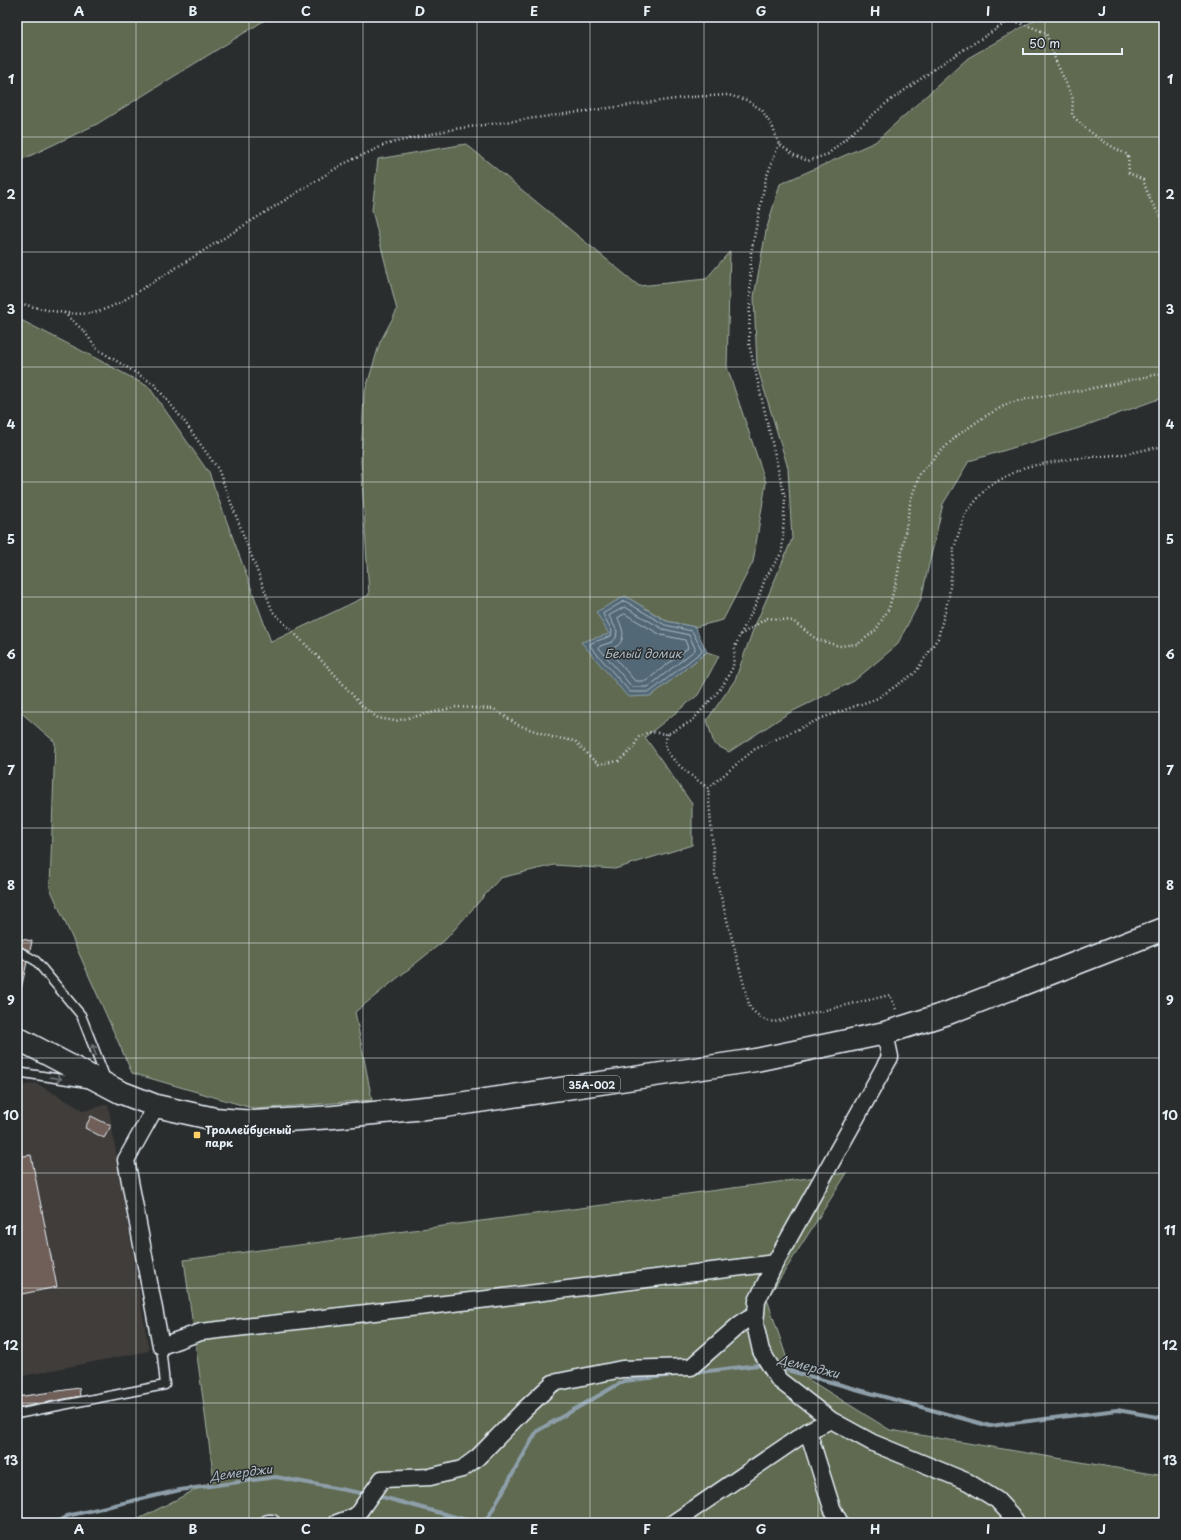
<svg xmlns="http://www.w3.org/2000/svg" width="1181" height="1540" font-family="'Playpen Sans',sans-serif">
<style>
.built{fill:#3f3c3b}
.green{fill:#5e6a51;stroke:#a3aea4}
.water{fill:#526876;stroke:#8e9faa}
.lines{fill:none;stroke-linecap:round;stroke-linejoin:round}
.shore{stroke:#acbac4;stroke-width:1}
.stream{stroke:#8e9faa;stroke-width:4}
.building{fill:#705e59;stroke:#e8f1f8}
.lane-casing{stroke:#e8f1f8;stroke-width:11}
.street-casing{stroke:#e8f1f8;stroke-width:19}
.highway-casing{stroke:#e8f1f8;stroke-width:25}
.path{stroke:#e8f1f8;stroke-width:2.5;stroke-dasharray:1 3;stroke-linecap:butt}
.lane{stroke:#2a2d2e;stroke-width:8}
.street{stroke:#2a2d2e;stroke-width:16}
.highway{stroke:#2a2d2e;stroke-width:22}
.oneway{stroke:#6c7275}
.grid{fill:none;stroke:#e8f1f8;stroke-width:1;stroke-opacity:0.55}
.poi-dot{fill:#ffd166;stroke:#2a2d2e;stroke-width:1.5}
.labels{text-anchor:middle;dominant-baseline:central;stroke-width:3;stroke-linejoin:round;paint-order:stroke}
.shield{fill:#2a2d2e;stroke:#afb6bb;stroke-width:1}
.shield-label{font-size:10px;font-weight:bold;fill:#e8f1f8}
.poi-label{font-size:11px;font-weight:bold;fill:#e8f1f8;stroke:#2a2d2e;text-anchor:start}
.water-label{font-size:12px;font-style:italic;fill:#acbac4;stroke:#2a2d2e}
.neatline{fill:none;stroke:#e8f1f8;stroke-width:1.5}
.grid-label{font-size:13px;text-anchor:middle;font-weight:bold;fill:#e8f1f8}
</style>
<rect width="100%" height="100%" fill="#2a2d2e"/>
<filter id="ink" filterUnits="userSpaceOnUse"><feTurbulence type="fractalNoise" baseFrequency=".025" numOctaves="2"/><feDisplacementMap in="SourceGraphic" scale="8" xChannelSelector="R" yChannelSelector="G"/><feConvolveMatrix kernelMatrix="1 2 1 2 8 2 1 2 1" color-interpolation-filters="sRGB"/></filter>
<g filter="url(#ink)">
<path class="built" d="M36 1083 84 1111 108 1104 149 1351 17 1377V1087Z"/>
<path class="green" d="M17 17H270L97 124 17 162Z
M1040 17H1164V397L1079 428 969 461 943 504 921 599 897 645 854 681 787 714 729 752 714 744 707 720 735 680 753 630 774 582 792 539 788 468 757 366 754 297 766 231 780 184 875 142 968 58Z
M466 144 639 286 706 279 730 251 727 367 766 483 753 562 723 620 695 627 667 621 625 596 651 696 707 652 719 656 698 695 645 737 692 804V845L615 869 554 865 500 878 445 940 355 1012 372 1100 255 1109 132 1073 50 888 55 742 17 709V318L86 353 149 387 209 473 271 642 369 595 361 462 364 395 380 342 397 310 372 210 378 159Z
M847 1173 767 1299 790 1368 890 1430 1164 1476V1523H131L214 1480 184 1260Z"/>
<path class="water" d="M625 596 666 621 695 627 707 652 651 696 628 697 581 642 609 634 596 612Z"/>
<g class="lines">
<path class="shore" d="M625 601 665 625 692 631 702 650 701 652 650 692H630L590 646 591 643 611 636 612 631 603 614Z
M625 607 663 629 689 635 695 648V650L648 687H632L599 648 600 646 612 642 616 638 617 631 609 616Z
M625 614 661 635 685 640 688 648 646 681H635L609 651C611 648 614 648 617 646 627 638 622 628 618 618Z"/>
<path class="stream" d="M776 1367 990 1426 1117 1410 1164 1418
M692 1373 758 1365 765 1366
M375 1495 477 1523
M56 1523 67 1516 180 1490 276 1477 366 1494
M485 1523 537 1431 624 1381 675 1375"/>
</g>
<path class="building" d="M17 938 32 941 30 951 17 945Z
M17 956 27 962 21 989 17 988Z
M91 1116 111 1126 104 1138 85 1128Z
M31 1155 57 1287 17 1295V1157Z
M79 1388 80 1396 17 1408V1397Z"/>
<g class="lines">
<defs>
<path id="lane" d="M17 950 36 961 81 1015 106 1079
M17 1072 87 1083
M17 1414 165 1385 161 1346"/>
<path id="street" d="M885 1033 890 1057 775 1263 757 1301 755 1324 761 1351 779 1380 831 1420 873 1443 968 1482 997 1500 1011 1515 1016 1523
M156 1106 126 1160 161 1346 201 1332 488 1299 775 1263
M808 1431 832 1508 840 1523
M268 1523H272
M337 1523 356 1516 382 1479 430 1477 462 1469 478 1457 526 1408 553 1383 622 1369 691 1367 740 1324 756 1313
M673 1523 808 1431 831 1420"/>
<path id="highway" d="M17 1038 120 1092 156 1106 215 1119 254 1122 333 1117 445 1106 756 1060 885 1033 948 1013 1164 929"/>
</defs>
<use href="#lane" class="lane-casing"/>
<use href="#street" class="street-casing"/>
<use href="#highway" class="highway-casing"/>
<path class="path" d="M1010 20 1026 25 1046 33 1055 59 1073 99 1072 115C1089 133 1106 144 1128 155L1129 173 1143 180C1148 194 1152 208 1164 219
M17 302C37 309 71 316 91 313 101 312 112 306 121 302L343 164 387 144 454 129 690 97 728 95 746 100 762 110 773 128 779 144 794 155 808 161 828 154 884 105 943 63 1015 17
M64 313 84 331 97 349 154 384 184 421 218 469 273 612 330 669 363 707 378 718 395 721 456 707 494 709 518 725 552 737 575 741 591 758 599 764 619 761 633 748 639 737 649 732 668 734 692 721 722 687 733 667 735 647 740 635 756 604 765 579 782 552 785 498 749 344 751 253 766 178 779 144
M740 635 767 618 793 621 816 639 839 646 858 644 876 630 889 608 897 578 911 499 920 474 938 454 958 435 984 417 1009 403 1031 398 1089 389 1164 373
M668 734C667 737 665 740 665 743 664 757 697 780 708 788L715 874 750 1008 762 1019 774 1022 890 995 897 1012
M708 788 755 749 822 718 878 698 915 673 938 638 949 596 954 548 965 514 988 486 1025 467 1071 459 1125 454 1164 446"/>
<use href="#lane" class="lane"/>
<use href="#street" class="street"/>
<use href="#highway" class="highway"/>
</g>
<defs><path id="oneway-shaft" d="M-6 0H5M1.5-3L5.5 0L1.5 3" fill="none" stroke-width="1.6" stroke-linecap="round" stroke-linejoin="round"/></defs>
<g class="oneway">
<use href="#oneway-shaft" transform="translate(94 1050) rotate(-111)"/>
<use href="#oneway-shaft" transform="translate(56 1078) rotate(8)"/>
</g>
</g>
<path class="grid" d="M136 17V1523M249 17V1523M363 17V1523M477 17V1523M590 17V1523M704 17V1523M818 17V1523M932 17V1523M1045 17V1523M17 137H1164M17 252H1164M17 367H1164M17 482H1164M17 597H1164M17 712H1164M17 828H1164M17 943H1164M17 1058H1164M17 1173H1164M17 1288H1164M17 1403H1164"/>
<rect class="poi-dot" x="193" y="1131" width="8" height="8" rx="2"/>
<g class="labels">
<rect class="shield" x="564" y="1076" width="56" height="16" rx="3"/>
<g class="shield-label">
<text x="592" y="1084">35А-002</text>
</g>
<g class="poi-label">
<text x="205" y="1129">Троллейбусный<tspan x="205" dy="13">парк</tspan></text>
</g>
<g class="water-label">
<text x="643" y="653">Белый домик</text>
<text transform="translate(809 1366) rotate(14)">Демерджи</text>
<text transform="translate(241 1472) rotate(-7)">Демерджи</text>
</g>
</g>
<rect width="1181" height="1540" fill="none" stroke="#2a2d2e" stroke-width="44"/>
<path d="M1023 48v6h99v-6" fill="none" stroke="#e8f1f8" stroke-width="2"/>
<text x="1029" y="48" font-size="12" fill="#e8f1f8" stroke="#2a2d2e" stroke-width="3" paint-order="stroke">50 m</text>
<rect x="22" y="22" width="1137" height="1496" class="neatline"/>
<g class="grid-label">
<text x="79" y="16">A</text>
<text x="193" y="16">B</text>
<text x="306" y="16">C</text>
<text x="420" y="16">D</text>
<text x="534" y="16">E</text>
<text x="647" y="16">F</text>
<text x="761" y="16">G</text>
<text x="875" y="16">H</text>
<text x="988" y="16">I</text>
<text x="1102" y="16">J</text>
<text x="11" y="84">1</text>
<text x="1170" y="84">1</text>
<text x="11" y="199">2</text>
<text x="1170" y="199">2</text>
<text x="11" y="314">3</text>
<text x="1170" y="314">3</text>
<text x="11" y="429">4</text>
<text x="1170" y="429">4</text>
<text x="11" y="544">5</text>
<text x="1170" y="544">5</text>
<text x="11" y="659">6</text>
<text x="1170" y="659">6</text>
<text x="11" y="775">7</text>
<text x="1170" y="775">7</text>
<text x="11" y="890">8</text>
<text x="1170" y="890">8</text>
<text x="11" y="1005">9</text>
<text x="1170" y="1005">9</text>
<text x="11" y="1120">10</text>
<text x="1170" y="1120">10</text>
<text x="11" y="1235">11</text>
<text x="1170" y="1235">11</text>
<text x="11" y="1350">12</text>
<text x="1170" y="1350">12</text>
<text x="11" y="1465">13</text>
<text x="1170" y="1465">13</text>
<text x="79" y="1534">A</text>
<text x="193" y="1534">B</text>
<text x="306" y="1534">C</text>
<text x="420" y="1534">D</text>
<text x="534" y="1534">E</text>
<text x="647" y="1534">F</text>
<text x="761" y="1534">G</text>
<text x="875" y="1534">H</text>
<text x="988" y="1534">I</text>
<text x="1102" y="1534">J</text>
</g>
</svg>
